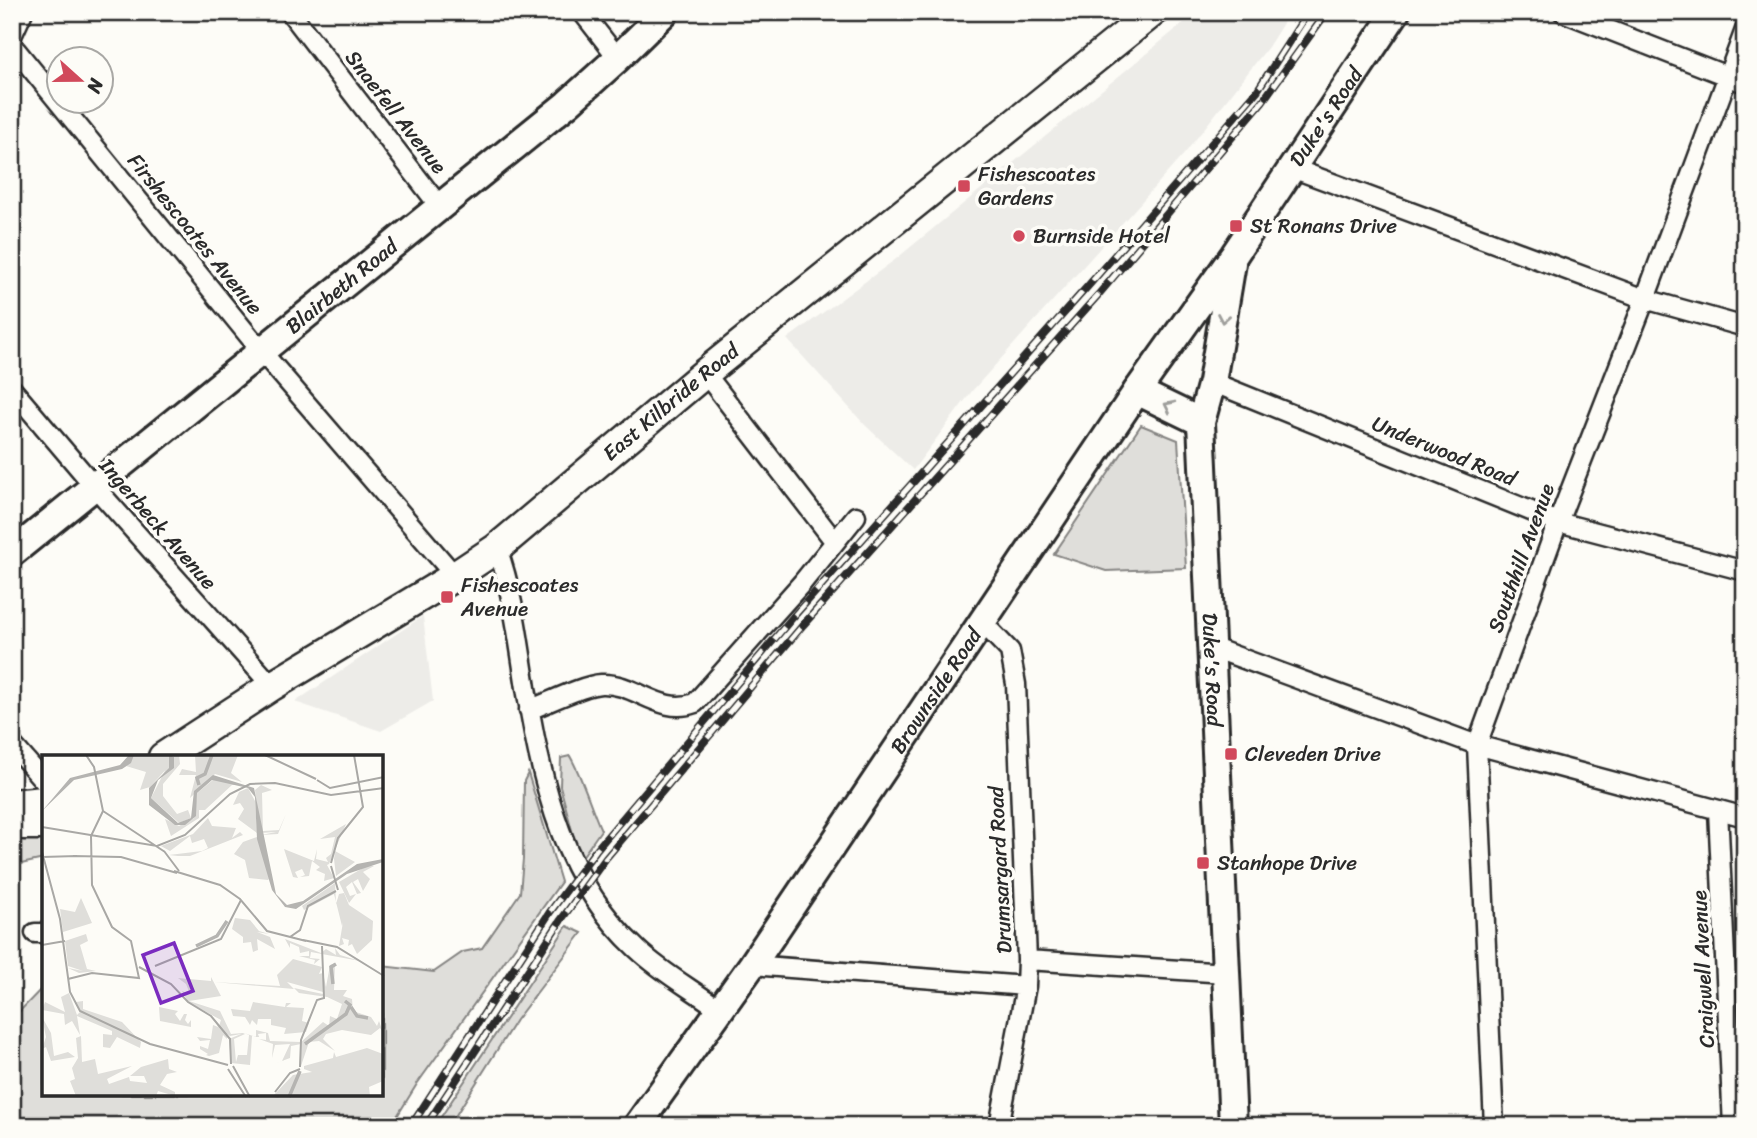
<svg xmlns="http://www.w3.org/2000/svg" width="1757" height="1138" font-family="Sriracha,sans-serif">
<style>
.built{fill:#edece8}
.green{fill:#dfdeda;stroke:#858482;stroke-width:2}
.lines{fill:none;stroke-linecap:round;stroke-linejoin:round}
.street-casing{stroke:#2b2b2b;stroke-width:23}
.secondary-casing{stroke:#2b2b2b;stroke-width:32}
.primary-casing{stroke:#2b2b2b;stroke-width:33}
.street{stroke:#fdfcf7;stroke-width:18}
.secondary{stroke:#fdfcf7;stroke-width:26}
.primary{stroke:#fdfcf7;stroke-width:28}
.rail-casing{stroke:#2b2b2b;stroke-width:8}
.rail{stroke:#fdfcf7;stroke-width:5;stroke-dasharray:16;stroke-linecap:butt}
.oneway{stroke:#9e9e9b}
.poi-dot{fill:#d1495b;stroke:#fdfcf7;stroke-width:2.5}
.labels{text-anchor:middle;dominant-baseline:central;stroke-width:7;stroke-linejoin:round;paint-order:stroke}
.street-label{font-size:21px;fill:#2b2b2b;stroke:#fdfcf7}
.poi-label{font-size:21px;fill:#2b2b2b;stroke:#fdfcf7;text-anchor:start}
.inset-river{fill:none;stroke:#b5b4b1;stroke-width:3.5}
.inset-road{fill:none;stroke:#a9a8a5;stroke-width:2}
.view{fill:#7b2cbf;fill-opacity:0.15;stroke:#7b2cbf;stroke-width:3.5}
.inset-edge{fill:none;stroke:#2b2b2b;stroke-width:3.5}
</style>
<rect width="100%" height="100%" fill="#fdfcf7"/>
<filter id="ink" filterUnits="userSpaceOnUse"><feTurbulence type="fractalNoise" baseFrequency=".0143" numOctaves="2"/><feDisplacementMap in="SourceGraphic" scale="14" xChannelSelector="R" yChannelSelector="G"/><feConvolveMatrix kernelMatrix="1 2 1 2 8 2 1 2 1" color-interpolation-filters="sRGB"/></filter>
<g filter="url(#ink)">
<path class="built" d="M1197 12H1290L1268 47 1185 153 972 391 913 470 865 425 787 339 896 259Z
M423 616 433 701 381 731 295 702Z"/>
<path class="green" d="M1141 425 1178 440 1186 568 1106 571 1054 554Z
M570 756C583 779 590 805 601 830L580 860 560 786 561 758Z
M528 773 561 882 417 1084 391 1126H12V1011L19 1012 44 986V1094H382V966L434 972 463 952 482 948 520 893 523 859 524 781Z
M44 835V859L12 866V842Z
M567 926 582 933 516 1020 449 1126H435Z"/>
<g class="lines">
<defs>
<path id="street" d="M290 12 440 207
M582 12 618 58
M1563 12 1745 83
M12 36 23 12
M12 45 262 352 455 576
M1292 168 1645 299 1745 327
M705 373 835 542
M1212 382 1558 522 1745 571
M12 389 95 487 272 686
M497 548C514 595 519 645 527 694 542 787 565 883 637 949 661 972 692 989 719 1009
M982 622 1010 651 1016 684 1027 960 1026 986 999 1126
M1211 647 1477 745 1745 817
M529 710C548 703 583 685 601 684 635 682 660 716 695 703L802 583 856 516
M12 744 44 781
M1718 810 1733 1126
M35 933H44
M1027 960 1226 973
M752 965 1026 986
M1494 1126 1477 745 1558 522 1645 299 1745 30"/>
<g id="secondary">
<path id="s1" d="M1232 263 1212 382 1201 422 1233 1126"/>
<path d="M1137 391 1201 422"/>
<path id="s2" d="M12 553 567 104 618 58 665 12"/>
<path id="s3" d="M637 1126 752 965 1137 391 1234 255 1396 12"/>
</g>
<g id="primary">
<path id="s4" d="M163 757 272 686 455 576 497 548 705 373 1153 12"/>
<path d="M12 804 44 801"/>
<path d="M12 825H44"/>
</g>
</defs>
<use href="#street" class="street-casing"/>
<use href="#secondary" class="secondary-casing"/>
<use href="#primary" class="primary-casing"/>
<use href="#street" class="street"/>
<use href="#secondary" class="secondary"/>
<use href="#primary" class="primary"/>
<defs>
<path id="rail" d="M411 1126 550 912 596 850 793 617 1088 286 1257 91 1308 12
M426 1126 561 920 606 858 803 625 1098 295 1262 102 1327 12"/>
</defs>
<use href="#rail" class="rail-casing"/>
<use href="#rail" class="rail"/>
</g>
<defs><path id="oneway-chevron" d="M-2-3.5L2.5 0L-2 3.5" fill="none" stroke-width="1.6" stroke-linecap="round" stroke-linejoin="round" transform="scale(1.75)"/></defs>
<g class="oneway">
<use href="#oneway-chevron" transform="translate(1223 318) rotate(100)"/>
<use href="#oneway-chevron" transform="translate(1169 406) rotate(-154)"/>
</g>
</g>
<g class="poi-dot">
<rect x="957" y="179" width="14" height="14" rx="3.5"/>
<rect x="1229" y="219" width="14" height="14" rx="3.5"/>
<circle cx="1019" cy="236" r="7"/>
<rect x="440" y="590" width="14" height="14" rx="3.5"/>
<rect x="1224" y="747" width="14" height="14" rx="3.5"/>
<rect x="1196" y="856" width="14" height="14" rx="3.5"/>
</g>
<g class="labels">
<g class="street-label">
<text transform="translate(396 112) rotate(52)">Snaefell Avenue</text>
<text stroke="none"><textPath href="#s3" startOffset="1222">Duke's Road</textPath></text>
<text transform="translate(195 234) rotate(51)">Firshescoates Avenue</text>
<text stroke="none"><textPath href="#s2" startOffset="424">Blairbeth Road</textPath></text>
<text stroke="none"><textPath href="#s4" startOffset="621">East Kilbride Road</textPath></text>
<text transform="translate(1444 451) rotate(22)">Underwood Road</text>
<text transform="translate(158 524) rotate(49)">Ingerbeck Avenue</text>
<text transform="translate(1521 558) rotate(-70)">Southhill Avenue</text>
<text stroke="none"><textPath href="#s1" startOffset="410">Duke's Road</textPath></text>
<text stroke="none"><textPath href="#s3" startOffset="528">Brownside Road</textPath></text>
<text transform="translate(1000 870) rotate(-93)">Drumsargard Road</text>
<text transform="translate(1703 969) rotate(-93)">Craigwell Avenue</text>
</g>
<g class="poi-label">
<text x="978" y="174">Fishescoates<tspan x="978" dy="24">Gardens</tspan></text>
<text x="1250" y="226">St Ronans Drive</text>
<text x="1033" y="236">Burnside Hotel</text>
<text x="461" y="585">Fishescoates<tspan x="461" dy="24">Avenue</tspan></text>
<text x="1245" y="754">Cleveden Drive</text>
<text x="1217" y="863">Stanhope Drive</text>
</g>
</g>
<g transform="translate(42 755)">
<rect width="341" height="341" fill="#fdfcf7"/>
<path d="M92 0H127L128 10 108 32 98 35 104 17 84 11ZM131 0H137L138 9 121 29V41L135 59 146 55 149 63 137 68 109 43ZM153 0H196L189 18 200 27 173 19 148 43 154 20H137L140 14 154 17ZM172 24 198 30H190L163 55H157V63L129 81 123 64 137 71 152 63 155 38ZM219 30 230 35 220 38 221 76 237 75 244 59 236 79 219 80 234 77 218 78 213 35ZM206 33 213 46 215 78 196 64 202 54 198 48 191 50 197 37ZM166 63 170 71 194 73 190 83 198 77 201 80 148 101H136L127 100 160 96 166 93 162 84 150 88 148 81 128 96 119 91 151 79ZM304 69 287 109 285 110 292 123 282 126 283 119 274 115 278 112 270 106 267 121 258 122 263 120 260 114 253 117 256 123 251 122 242 94 272 106 275 94 274 104 286 107 284 103 289 99 293 82 278 84ZM215 82 228 123 226 125 207 123 203 105 192 99 201 87ZM293 96 313 107 294 121 292 104ZM326 110 332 111 321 117 328 124 321 136 316 124 311 127 319 138 315 139 310 127 304 132 308 141 314 139 307 148 297 127ZM293 128 294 149 297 139 302 138 307 150 331 166 330 185 315 199 310 189 306 191 307 185 300 183 302 189 297 191 301 167 300 171 292 139 262 155 260 151ZM39 143 50 168 21 177 18 154 33 157ZM193 163 208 165 217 176 227 179 215 177 228 182 233 194 215 184 216 195 211 197 209 187 201 188V182L190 174ZM44 179 46 186 38 190 45 214 54 216 37 218 26 213 41 216 26 211 23 186ZM243 184 279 198 284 194 294 200 293 193 298 200 318 206 269 197 268 203 278 204 272 209 273 205 257 201H267V196L258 198 257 192 248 188V193ZM251 204 280 212 277 219 281 218 284 232 288 210 293 208 292 235H305L301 241 310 244 311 256 329 262 335 271 337 266 341 277 338 273 329 280 300 275 284 279 281 284 293 296 277 286 267 287 259 311V289L249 291 248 303 229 310 240 306 248 289 233 290 230 303 231 289 217 284 224 285V278L216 279 217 282 210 281 208 310 189 308 187 284 199 279 188 281 185 279V284L181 280 177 298 167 301 164 300 166 299 158 294V291L166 294 168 285 158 286 155 282 169 284 171 270 176 272 174 268 177 271 179 265 146 247 140 236 148 239 144 229 136 223 169 226V222L179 241 147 246 178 256 189 279 201 278 203 279 192 284 194 307 196 300H205L207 280 202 278 214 282V275L226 278 228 286 259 287 281 267 287 271 288 261 295 264 300 249 283 241 306 245 257 238 252 233 281 239 283 233 281 237 245 227 252 234 172 227 238 231 235 220ZM27 238 35 260 39 256 34 247 41 246V254L80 267 99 287 98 293 75 282 68 293 61 292V279L70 280V276L35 261 38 280 30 266 23 270 22 259 0 255 3 247 23 257 19 242ZM211 247 243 252 244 248H249L244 252 262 253 260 266 267 268 264 277 242 279 244 273 229 270V264H216L215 270 210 265 208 270 203 262 191 261 189 254 208 256ZM117 252 136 256 133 259 138 266 142 259H145L143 265 146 269 149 265V272L118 266ZM0 262 9 278 12 301 26 297 33 302 9 306 4 292 0 294 4 282ZM39 281 40 307 53 304 56 319 90 311 65 324 67 329 87 322 88 326 105 328 102 321H88L99 312 126 304 127 314 135 317 125 319 118 330 133 337V341L116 336 114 341H34L28 326 33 324 30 313 36 303 34 283ZM325 293 341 299V326L327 332 328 341H231L251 320 270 317 262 314V311L291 303 292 297 294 302Z" fill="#dfdeda"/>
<path d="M87 0H92L89 8 80 14 32 25 0 56 28 23 78 10ZM127 0 132 2V13L116 25 109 43 136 68 149 63 152 36 171 20 212 33 234 139 245 150 261 146 315 109 341 104V107L305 119 254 154 243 152 230 135 215 84 213 42 206 33 170 25 155 38 154 61 143 70H133L107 50V33L127 13Z" fill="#b5b4b1"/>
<path class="inset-river" d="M157 30 155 23 163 19 170 0M154 191 175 181 185 166M291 229 289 212 294 209M309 252 315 261 326 263M263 289 304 259 308 250 303 246M247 342 258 316"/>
<path class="inset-road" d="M44 0 52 12 61 56M223 0 274 24M275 25 288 33 342 22M61 56 123 97M0 72 115 91 143 80 188 39 208 29 233 28 289 40 342 33M122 96 137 116M0 97 18 164 28 237 38 256 108 289 186 310M31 101 79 102 135 118M0 102 35 101M289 108 296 83 321 52 312 0M289 111 296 135M132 116 178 130 198 144 225 176 264 186M248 182 258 175 266 151 294 136M261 185 295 192 342 221M0 190 23 186M113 211 179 184 199 145M97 212 129 229 146 247 169 261 188 284 189 309M26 224 50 218 97 223 89 186 70 172 50 130 49 81 61 56M191 311 208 342M258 312 259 285 275 245 282 243 280 191M186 314 204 342M233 337 248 318 258 314"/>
<path class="view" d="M132 188 151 236 119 248 101 200Z"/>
<rect width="341" height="341" class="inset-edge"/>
</g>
<rect width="1757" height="1138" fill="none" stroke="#fdfcf7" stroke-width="42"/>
<rect x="21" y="21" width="1715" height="1096" fill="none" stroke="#2b2b2b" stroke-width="2.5" filter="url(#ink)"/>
<g transform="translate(80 80) rotate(111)"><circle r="33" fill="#fdfcf7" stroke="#a9a8a5" stroke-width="2"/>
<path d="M0-5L12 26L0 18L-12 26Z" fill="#d1495b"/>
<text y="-10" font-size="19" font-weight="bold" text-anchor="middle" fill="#2b2b2b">N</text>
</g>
</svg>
